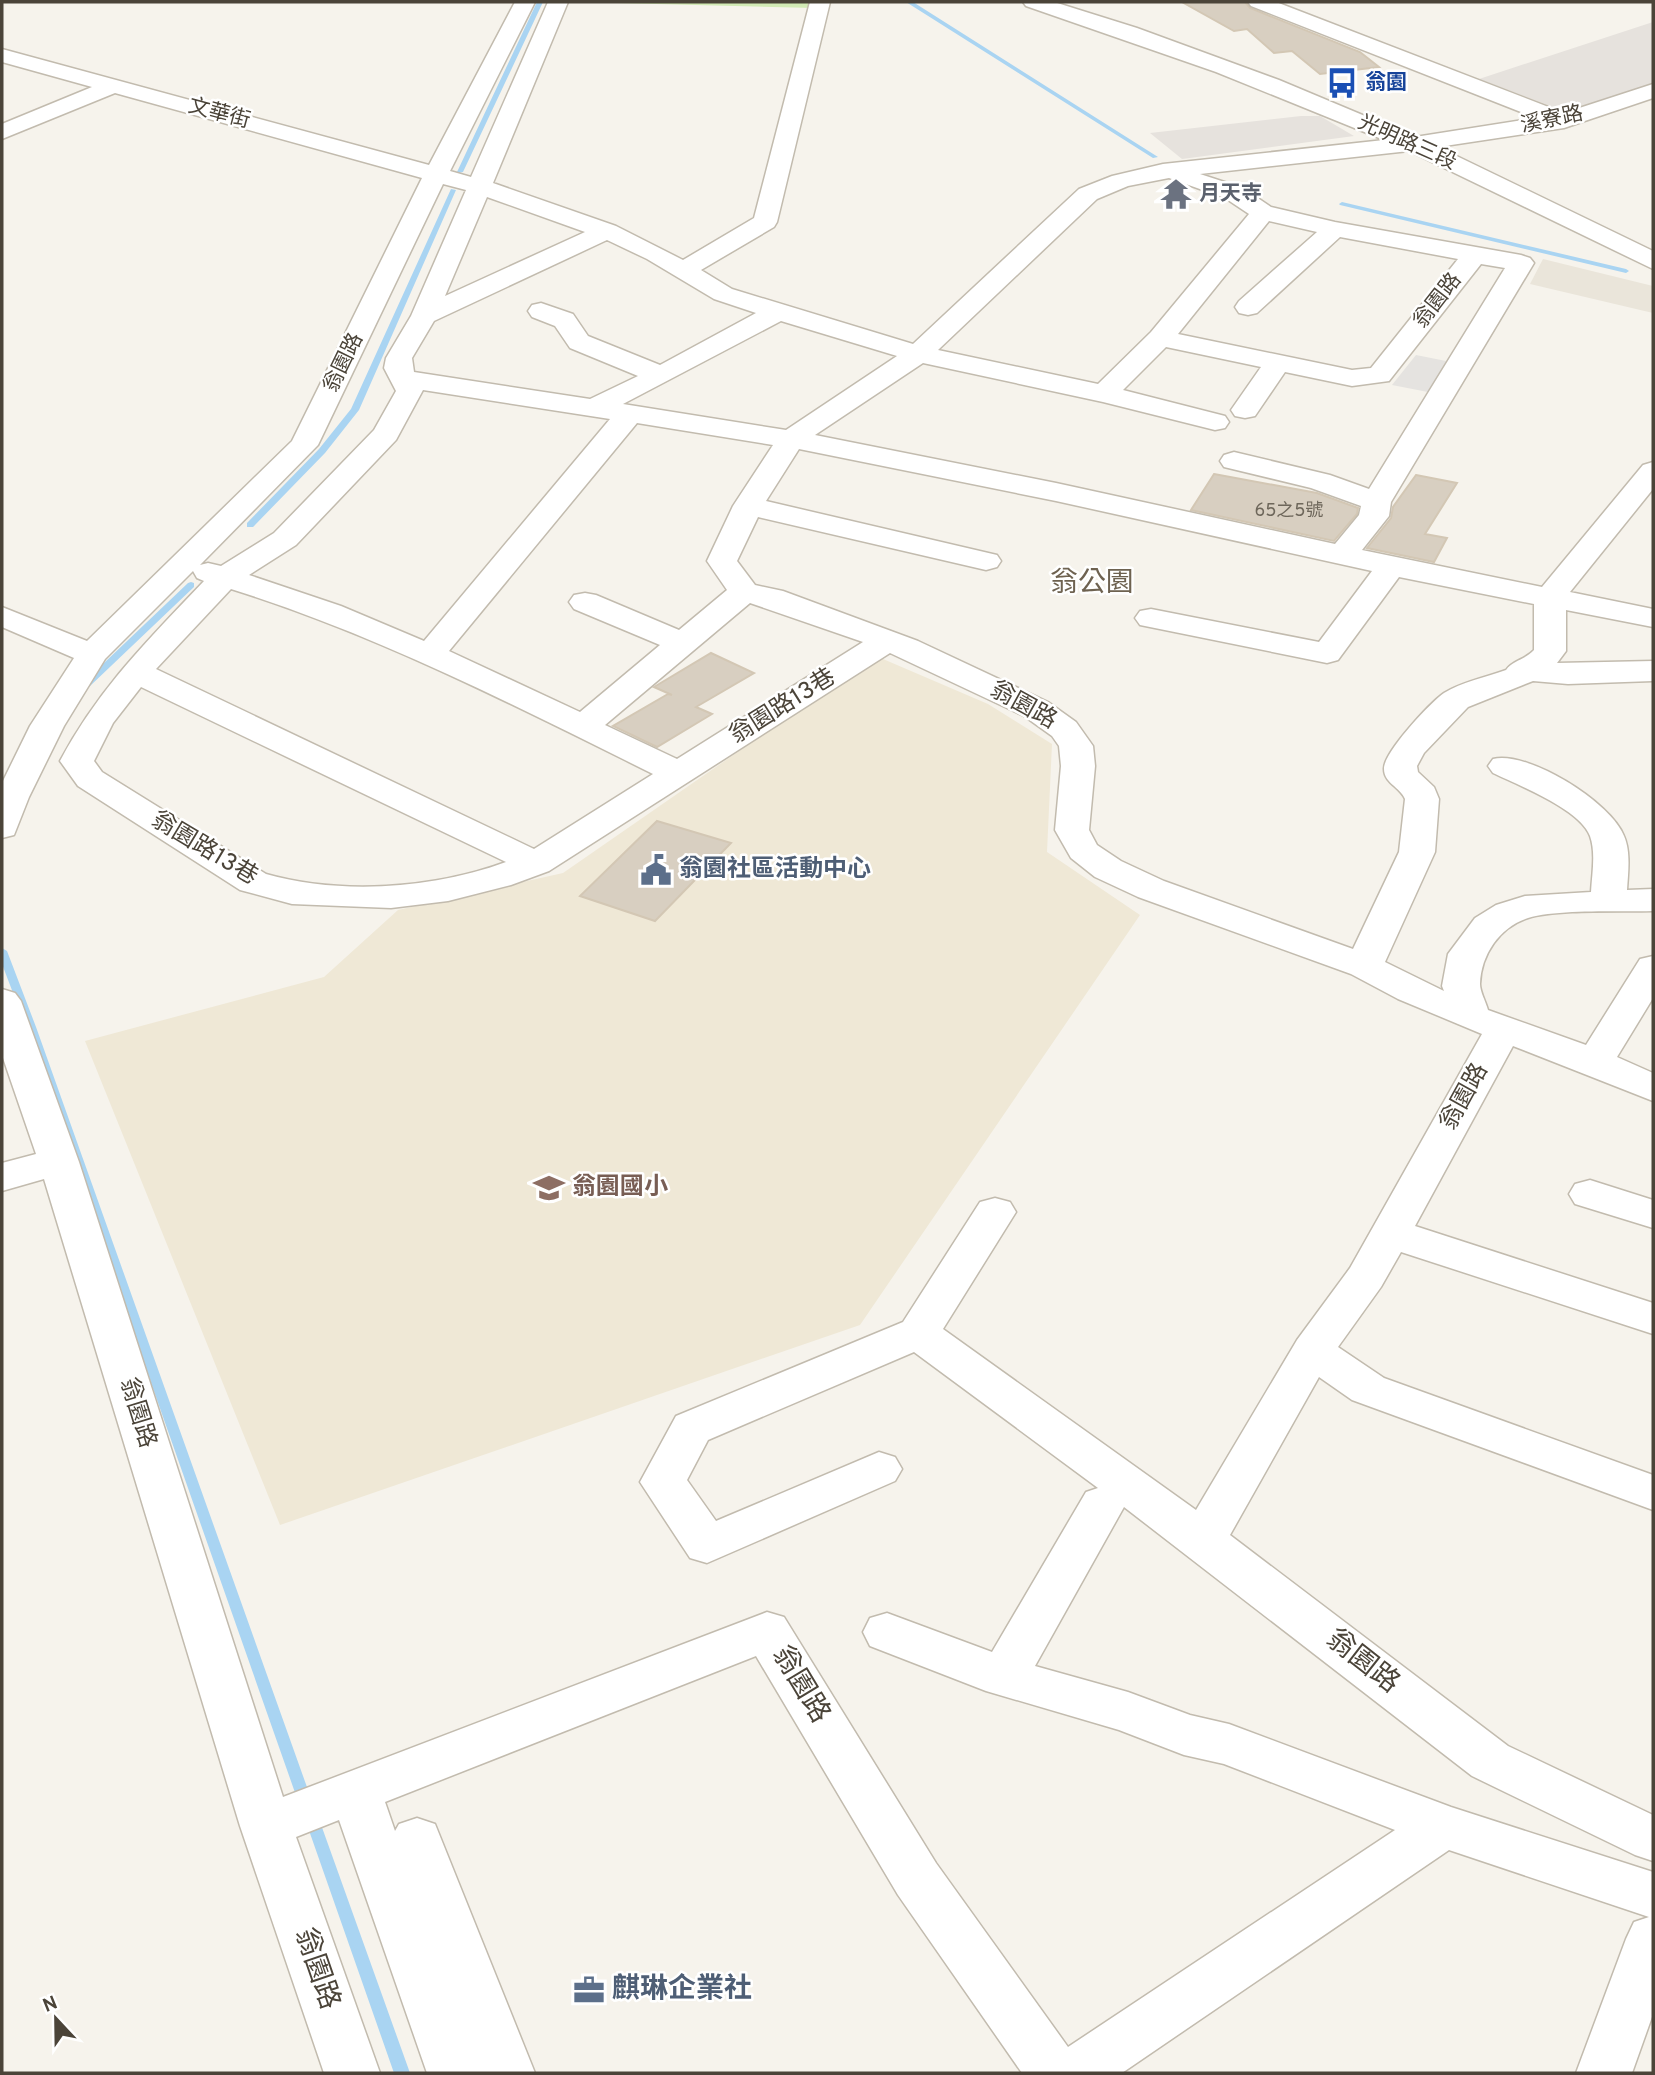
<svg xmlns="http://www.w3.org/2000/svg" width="1655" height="2075" font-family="Overpass,'Noto Sans TC',sans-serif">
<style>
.residential{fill:#eae5da}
.industrial{fill:#e6e2dd}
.education{fill:#efe8d6}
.green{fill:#d2eab5}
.parking{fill:#e5e3e0}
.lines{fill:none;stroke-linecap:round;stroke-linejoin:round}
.stream{fill:#a9d4f2;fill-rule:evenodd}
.building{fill:#d8cfc1;stroke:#d3c7b4;stroke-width:2}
.minor-casing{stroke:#c2bbae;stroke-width:3}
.minor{fill:#fff;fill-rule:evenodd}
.labels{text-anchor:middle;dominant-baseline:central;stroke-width:5;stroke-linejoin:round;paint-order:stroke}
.far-number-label{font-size:18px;fill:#6e675b}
.far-transit-label{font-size:21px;font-weight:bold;fill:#164399;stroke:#fff;text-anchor:start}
.far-street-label{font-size:21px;fill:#4b4439;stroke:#fff}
.far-worship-label{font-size:21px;font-weight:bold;fill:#5b616d;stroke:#fff;text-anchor:start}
.street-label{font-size:24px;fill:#4b4439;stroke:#fff}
.service-label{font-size:24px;font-weight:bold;fill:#4e5e75;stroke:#fff;text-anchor:start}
.education-label{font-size:24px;font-weight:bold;fill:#785e54;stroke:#fff;text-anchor:start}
.quarter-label{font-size:28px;fill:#6e6250;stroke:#fff}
.near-street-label{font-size:28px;fill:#4b4439;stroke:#fff}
.near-service-label{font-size:28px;font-weight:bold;fill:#4e5e75;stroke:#fff;text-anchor:start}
</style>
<rect width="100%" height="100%" fill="#f6f3ec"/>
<path class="residential" d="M1543 259 1653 286V313L1530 284Z"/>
<path class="industrial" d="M1653 22V84L1576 110H1561L1479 79Z
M1301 116H1320L1354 136 1182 159 1150 133Z"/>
<path class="education" d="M876 656 988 704 1052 744 1047 852 1140 915 860 1325 280 1525 85 1041 324 977 398 910 563 873Z"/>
<path class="green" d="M578 2H815L814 8Z"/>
<path class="parking" d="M1416 355 1456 363 1433 393 1392 385Z"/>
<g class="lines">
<path class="stream" d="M537 2H543L463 172 458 173 457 172Z
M906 2H913L1158 157 1153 158Z
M451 189 456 190 359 410 325 453 253 527H247V523L319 449 351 409Z
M1342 202 1626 269 1629 271 1626 273 1340 205 1339 204Z
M191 582 194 583V587L90 686H84V682L188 583Z
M2 948 7 951 36 1027 313 1804 311 1808 306 1810 301 1808 299 1804 26 1027 2 964Z
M312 1813 317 1815 319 1819 410 2073H394L305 1819 307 1815Z"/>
</g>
<path class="building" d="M1182 2H1245L1250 8 1360 52 1379 67 1320 74 1292 51 1274 53 1247 29 1234 31Z
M1214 474 1317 493 1358 508 1357 514 1334 541 1191 510Z
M1416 475 1457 483 1425 534 1447 538 1434 562 1367 548 1391 518 1393 507Z
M711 653 754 673 696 707 712 714 657 747 613 726 668 694 672 695 654 687Z
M657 821 731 843 655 921 580 896Z"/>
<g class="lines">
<defs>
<path id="minor" d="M515 2H535L450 171 471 177 548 2H568L493 183 616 226 683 260 754 218 810 2H830L777 222 774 227 701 270 732 289 913 344 1079 189 1112 176 1163 164 1384 140 1216 72 1026 6 1023 2H1054L1137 28 1279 80 1415 137 1536 118 1251 6 1248 2H1276L1564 113 1653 84V98L1564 128 1438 147 1653 251V269L1409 151 1200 174 1243 188 1271 207 1335 222 1521 255 1530 258 1534 263 1391 502 1389 516 1362 550 1542 587 1643 465 1653 462V489L1570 592 1653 609V627L1566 610V651L1557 663 1653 661V681L1568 684 1533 681 1468 707 1424 753 1417 766 1418 772 1434 787 1439 799 1435 852 1385 962 1444 991 1442 986 1448 954 1475 918 1496 905 1525 896 1591 892C1592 874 1596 853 1590 836 1580 809 1518 785 1493 773L1488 766 1493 759C1527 750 1611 802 1624 836 1631 852 1628 873 1627 890L1653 889V911C1620 912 1558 909 1528 918 1500 927 1481 954 1480 984 1480 992 1486 1002 1488 1010L1586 1045 1640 959 1653 956V998L1617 1057 1653 1073V1101L1513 1046 1415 1226 1653 1303V1334L1401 1252 1381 1287 1338 1347 1384 1378 1653 1475V1510L1352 1400 1319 1377 1230 1535 1508 1746 1653 1815V1861L1635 1855 1472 1776 1124 1507 1035 1666 1128 1692 1190 1715 1229 1724 1451 1807 1653 1872V2014L1632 2073H1576L1626 1939 1634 1922 1649 1917 1449 1850 1122 2073H1022L898 1895 756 1656 385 1802 395 1831 399 1824 417 1818 435 1824 535 2073H427L339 1820 296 1837 380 2073H324L240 1826 44 1179 2 1191V1163L36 1154 2 1055V989L15 993 21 1001 79 1162 283 1797 767 1612 784 1617 936 1863 1068 2047 1395 1830 1224 1764 1184 1755 1119 1730 986 1691 870 1646 863 1632 870 1618 887 1613 992 1652 1086 1492 1098 1488 914 1352 708 1440 687 1480 716 1521 879 1452 895 1457 902 1469 895 1481 707 1563 690 1558 640 1482 676 1416 903 1322 980 1202 995 1198 1010 1202 1016 1212 943 1329 1196 1510 1297 1340 1350 1268 1482 1034 1398 999 1351 974 1138 897 1095 877 1071 858 1055 830 1061 766 1059 746 1052 736 1024 716 890 653 549 871 511 885 448 901 391 908 292 904 240 890 78 786 60 761C99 688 148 640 204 581L197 578 193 571 105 659 64 726 29 797 14 835 2 838V783L30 726 74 658 2 627V607L87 641 292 441 422 178 115 93 2 139V124L92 87 2 62V49L429 165ZM1169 178 1225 198 1249 214 1151 332 1098 384 938 350 1097 199 1128 186ZM443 184 466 190 411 316 386 358 384 368 396 391 374 430 274 533 221 566 208 563 200 565 318 445ZM487 197 585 232 445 296ZM1269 221 1317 232 1239 301 1235 307 1239 313 1248 315 1257 313 1340 237 1458 259 1371 368 1352 370 1178 334ZM607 240 647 259 714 299 756 313 660 365 588 336 573 314 541 303 532 305 528 311 532 317 555 326 570 348 638 376 590 399 414 372 412 358 434 321ZM1481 264 1505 268 1369 489 1330 475 1234 452 1224 455 1220 461 1224 467 1311 488 1361 506 1359 515 1335 544 1056 483 815 435 923 363 1103 402 1215 430 1225 428 1229 422 1225 416 1123 390 1166 347 1261 367 1231 410 1235 416 1245 418 1255 416 1285 372 1352 386 1389 381ZM781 321 897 356 786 430 623 404ZM423 390 610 419 424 641 341 606 249 575 296 545 396 440ZM637 423 773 445 733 506 707 561 727 590 679 630 596 595 585 593 574 595 569 602 574 609 660 645 580 712 449 651ZM799 449 1056 501 1372 571 1319 642 1151 609 1140 611 1135 618 1140 625 1327 663 1338 660 1399 577 1534 604V650C1525 660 1513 660 1506 670 1487 677 1461 682 1444 693 1430 703 1383 753 1384 769 1384 783 1400 787 1405 799L1399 852 1353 949 1164 881 1121 861 1097 845 1089 830 1095 766 1093 746 1076 722 1048 702 918 641 783 591 755 585 737 561 758 517 986 570 997 567 1001 561 997 555 766 501ZM231 589C378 635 516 706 653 774L534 849 156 669ZM750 603 863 642 677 759 605 725ZM141 687 506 862C433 889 340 895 266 874L102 772 94 761 113 723Z
M1590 1180 1653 1200V1228L1575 1204 1569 1194 1575 1184Z"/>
</defs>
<use href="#minor" class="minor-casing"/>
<use href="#minor" class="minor"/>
</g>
<defs>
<symbol id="bus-bare" viewBox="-9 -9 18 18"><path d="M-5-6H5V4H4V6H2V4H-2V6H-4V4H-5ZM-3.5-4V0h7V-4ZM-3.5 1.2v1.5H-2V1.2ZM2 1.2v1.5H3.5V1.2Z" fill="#1a4fb4" stroke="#fff" stroke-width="2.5" paint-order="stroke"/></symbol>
<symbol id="temple-bare" viewBox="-9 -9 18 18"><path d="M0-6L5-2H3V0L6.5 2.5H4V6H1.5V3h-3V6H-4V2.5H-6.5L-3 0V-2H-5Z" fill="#6b7280" stroke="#fff" stroke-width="2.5" paint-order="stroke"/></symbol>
<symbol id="civic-bare" viewBox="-9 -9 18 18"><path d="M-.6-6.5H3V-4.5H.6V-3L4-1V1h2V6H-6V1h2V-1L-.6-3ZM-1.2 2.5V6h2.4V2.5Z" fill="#5c6f8a" stroke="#fff" stroke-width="2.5" paint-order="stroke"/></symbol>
<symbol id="school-bare" viewBox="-9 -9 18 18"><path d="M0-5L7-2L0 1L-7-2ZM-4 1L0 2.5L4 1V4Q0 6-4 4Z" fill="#8d6e63" stroke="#fff" stroke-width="2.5" paint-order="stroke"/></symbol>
<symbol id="office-bare" viewBox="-9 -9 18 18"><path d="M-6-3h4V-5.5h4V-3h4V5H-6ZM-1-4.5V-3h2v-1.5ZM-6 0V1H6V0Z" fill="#5c6f8a" stroke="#fff" stroke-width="2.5" paint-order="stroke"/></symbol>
</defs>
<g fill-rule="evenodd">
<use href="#bus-bare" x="1320" y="61" width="44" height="44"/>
<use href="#temple-bare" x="1154" y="172" width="44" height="44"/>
<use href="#civic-bare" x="634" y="848" width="44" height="44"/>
<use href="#school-bare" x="527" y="1166" width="44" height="44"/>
<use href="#office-bare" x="567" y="1968" width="44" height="44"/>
</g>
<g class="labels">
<g class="far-number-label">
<text x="1289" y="511">65之5號</text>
</g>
<g class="far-transit-label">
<text x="1365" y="83">翁園</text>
</g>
<g class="far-street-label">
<text transform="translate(219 114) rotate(15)">文華街</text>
<text transform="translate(1552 120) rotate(-12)">溪寮路</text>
<text transform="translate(1407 143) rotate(24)">光明路三段</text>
<text transform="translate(1438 301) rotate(-52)">翁園路</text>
<text transform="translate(344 363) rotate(-64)">翁園路</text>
</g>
<g class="far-worship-label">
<text x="1199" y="194">月天寺</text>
</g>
<g class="street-label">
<text transform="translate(1023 706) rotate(29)">翁園路</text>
<text transform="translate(783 707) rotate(-32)">翁園路13巷</text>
<text transform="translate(204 849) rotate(31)">翁園路13巷</text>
<text transform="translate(1465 1097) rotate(-61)">翁園路</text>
<text transform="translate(137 1413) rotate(73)">翁園路</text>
</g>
<g class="service-label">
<text x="679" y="870">翁園社區活動中心</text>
</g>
<g class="education-label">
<text x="572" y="1188">翁園國小</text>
</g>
<g class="quarter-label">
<text x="1092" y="584">翁公園</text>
</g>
<g class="near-street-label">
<text transform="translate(1362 1662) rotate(38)">翁園路</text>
<text transform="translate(800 1685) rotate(59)">翁園路</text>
<text transform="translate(316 1969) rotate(71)">翁園路</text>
</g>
<g class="near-service-label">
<text x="612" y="1990">麒琳企業社</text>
</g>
</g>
<rect width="1655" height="2075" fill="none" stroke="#4b4439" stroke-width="7"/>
<g transform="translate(56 2019) rotate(338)" stroke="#ffffff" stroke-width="5" paint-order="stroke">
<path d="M0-5L12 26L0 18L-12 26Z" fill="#4b4439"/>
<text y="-10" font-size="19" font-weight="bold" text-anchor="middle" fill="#4b4439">N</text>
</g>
</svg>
